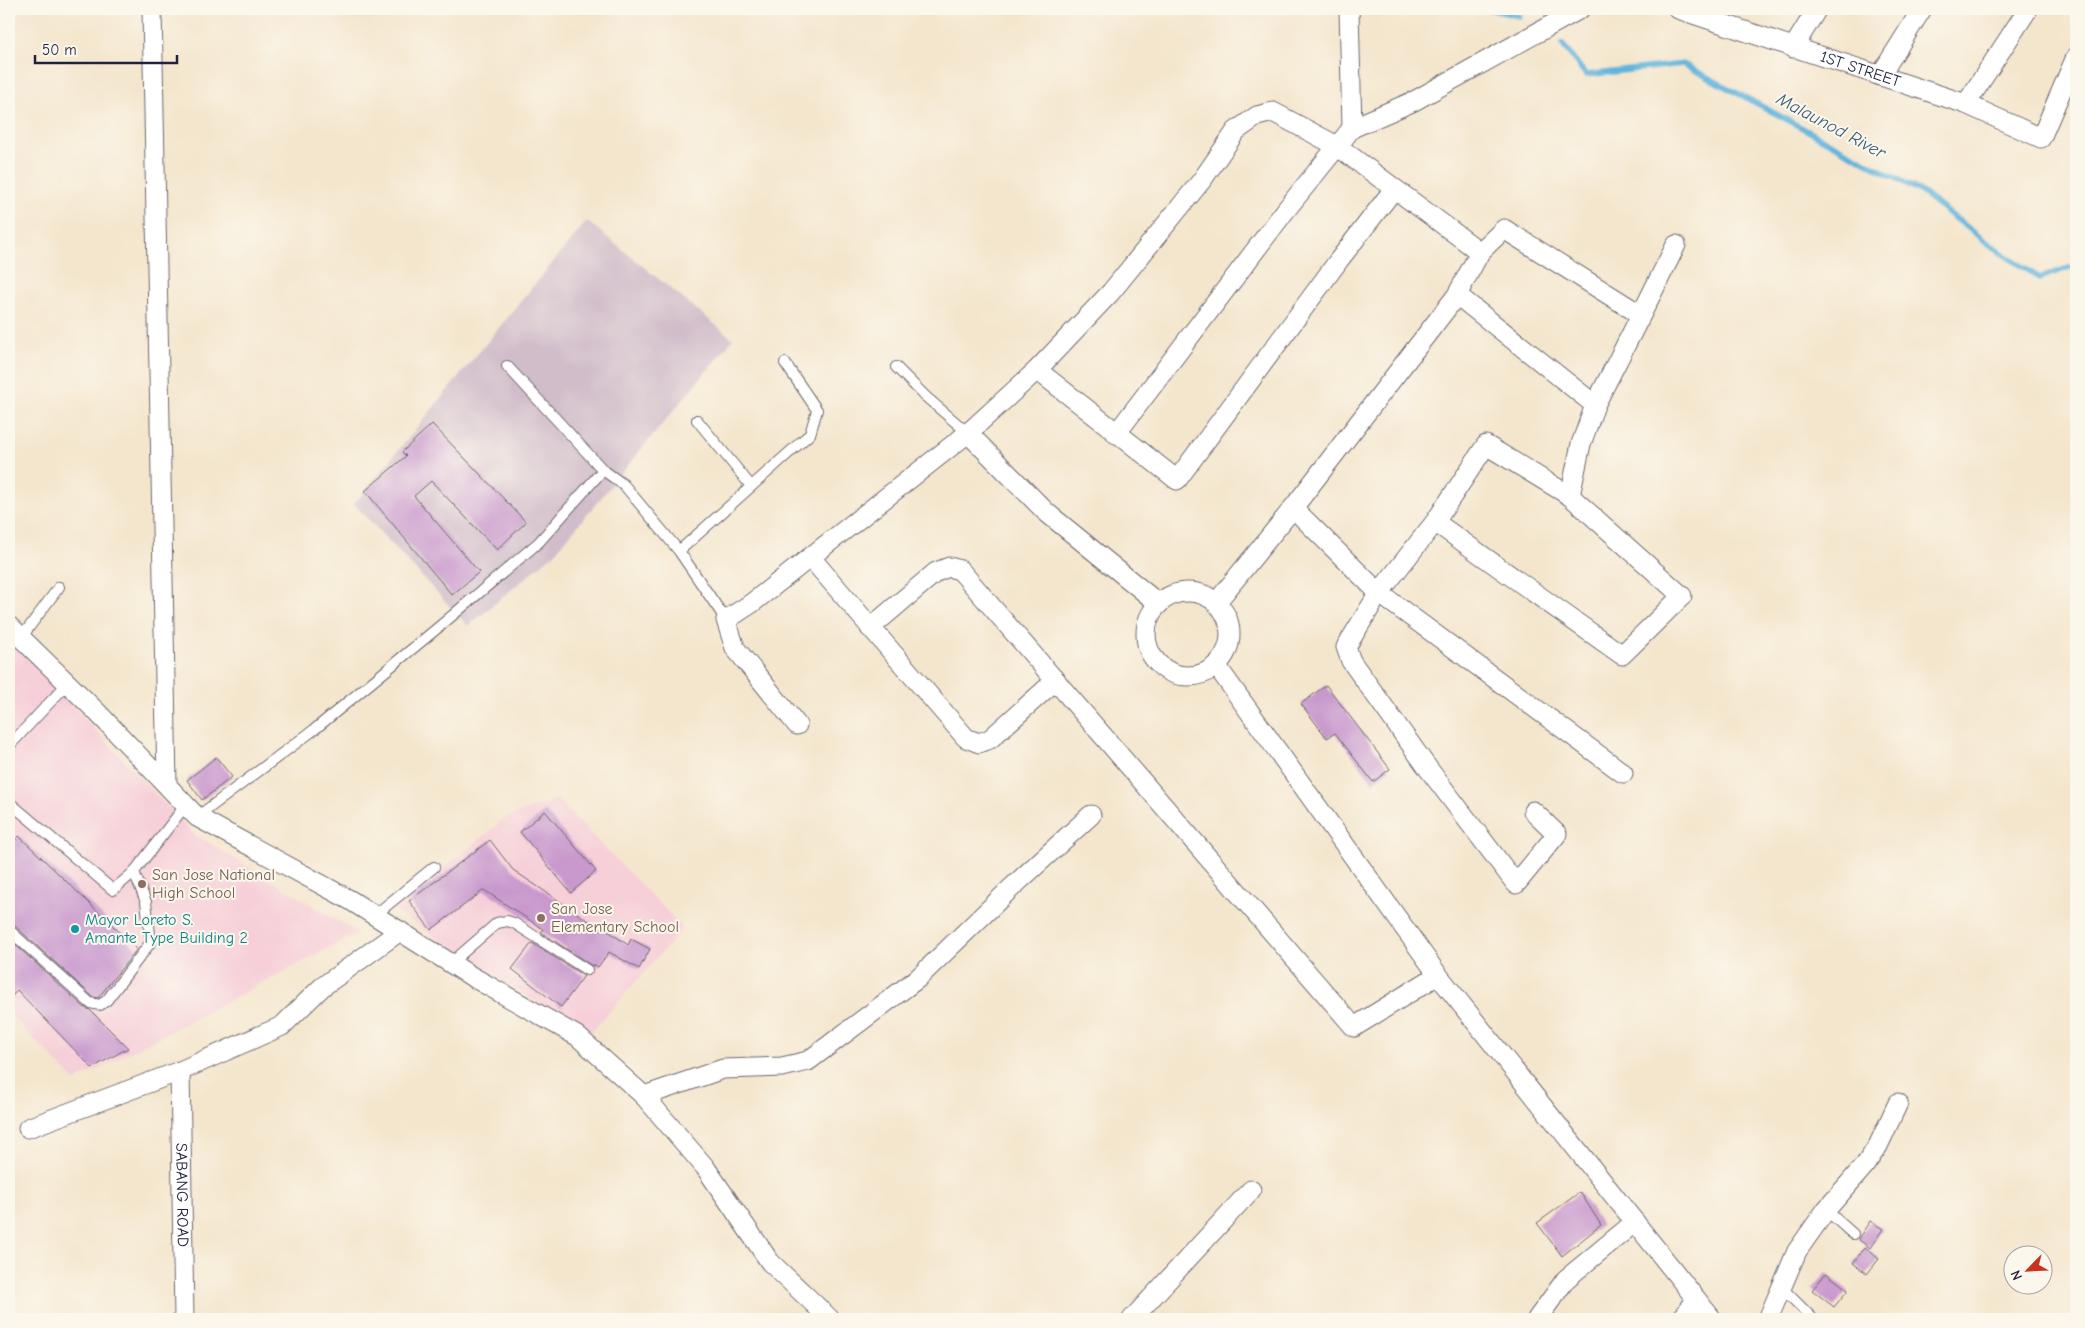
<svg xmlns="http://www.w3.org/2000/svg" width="2085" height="1328" font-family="'Comic Neue',sans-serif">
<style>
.built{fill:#f6cfd8}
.industrial{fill:#d1bdca}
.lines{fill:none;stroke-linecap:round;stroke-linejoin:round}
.stream{stroke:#61b4dc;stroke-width:5.5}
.building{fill:#c999ce}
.lane-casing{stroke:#6c676e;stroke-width:12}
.street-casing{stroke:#6c676e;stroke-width:21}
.lane{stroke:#fff;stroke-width:10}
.street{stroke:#fff;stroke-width:19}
.education-dot{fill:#8d6e63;stroke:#fbf7ec;stroke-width:2}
.culture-dot{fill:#0f9aa8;stroke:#fbf7ec;stroke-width:2}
.labels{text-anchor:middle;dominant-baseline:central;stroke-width:4;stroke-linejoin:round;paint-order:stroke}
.street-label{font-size:16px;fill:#22223b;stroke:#fbf7ec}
.education-label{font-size:16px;fill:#785e54;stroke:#fbf7ec;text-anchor:start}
.culture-label{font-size:16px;fill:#0d838f;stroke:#fbf7ec;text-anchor:start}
.water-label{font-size:18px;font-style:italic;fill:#3b5c7b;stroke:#fbf7ec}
</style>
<rect width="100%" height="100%" fill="#fbf7ec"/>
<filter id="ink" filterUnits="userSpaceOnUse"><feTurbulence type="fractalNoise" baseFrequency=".02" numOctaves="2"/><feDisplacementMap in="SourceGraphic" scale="10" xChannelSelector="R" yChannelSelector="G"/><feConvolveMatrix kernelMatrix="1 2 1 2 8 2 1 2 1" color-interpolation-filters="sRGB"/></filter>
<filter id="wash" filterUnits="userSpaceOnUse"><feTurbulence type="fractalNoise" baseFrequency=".0096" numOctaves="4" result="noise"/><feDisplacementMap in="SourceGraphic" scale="20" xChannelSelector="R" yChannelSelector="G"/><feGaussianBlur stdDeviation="1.12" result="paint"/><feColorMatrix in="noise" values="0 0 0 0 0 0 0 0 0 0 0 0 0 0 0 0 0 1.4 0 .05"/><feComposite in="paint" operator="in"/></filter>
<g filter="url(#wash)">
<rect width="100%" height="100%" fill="#f4e6cd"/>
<path class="built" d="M9 639 194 834 358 933 75 1081 9 1013Z
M557 799 683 928 590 1034 485 972 394 909 507 817Z"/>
<path class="industrial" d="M587 221 733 339 555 553 468 626 354 504Z"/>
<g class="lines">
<path class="stream" d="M1488 9 1519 16
M1562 44 1586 75 1683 64 1920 191 1997 250 2040 278 2076 265"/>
</g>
<g id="blocks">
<path class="building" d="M432 424 526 522 497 550 431 481 414 496 479 572 452 595 365 491 406 456 402 452Z
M1326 685 1390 769 1373 782 1335 733 1327 738 1301 704Z
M216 757 232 777 202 800 187 780Z
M545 811 596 871 571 893 520 832Z
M19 836 137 949 98 998 93 997 14 925 9 923V846Z
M490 840 513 870 602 930 604 928 628 945 631 939 650 949 639 969 609 952 598 967 593 964 592 966 541 932 543 929 484 890 431 930 409 901Z
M9 939 85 1008 90 1010 128 1048 92 1068 17 990 9 1000Z
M532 943 584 976 561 1007 512 969Z
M1580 1192 1601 1225 1562 1256 1537 1223Z
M1870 1221 1883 1229 1870 1248 1858 1239Z
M1865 1247 1879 1259 1867 1274 1853 1263Z
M1826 1273 1848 1290 1834 1307 1812 1290Z"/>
</g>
</g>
<g filter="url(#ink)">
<use href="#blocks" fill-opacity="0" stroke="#6c676e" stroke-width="1"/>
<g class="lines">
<defs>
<path id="lane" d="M507 366 603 470
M896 367 926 397 968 433
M697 420 751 486
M679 551 810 434 817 410 785 363
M21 638 59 587
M9 746 68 683
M9 802 113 890 134 872 185 806
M197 817 315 729 440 626 539 542 603 470 624 485 679 551 726 620
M375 915 434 867
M9 930 90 1003 100 1005 107 1000 151 942 146 902 134 872
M451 963 497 923 507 921 514 923 587 970
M1826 1210 1853 1234
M1782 1288 1813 1319"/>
<g id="street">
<path d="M152 9 167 785"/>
<path d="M1349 9 1352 128"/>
<path id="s1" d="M1678 9 1966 104 2041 138 2076 57"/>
<path d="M1793 48 1817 9"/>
<path d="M1880 76 1922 9"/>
<path d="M1966 104 2028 9"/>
<path d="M1457 295 1595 405"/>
<path d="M1641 315 1676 245"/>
<path d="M1037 370 1177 480 1339 260 1394 189"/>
<path d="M968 433 1046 512 1159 604"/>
<path d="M1116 434 1285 211 1352 128 1414 101 1580 9"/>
<path d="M1293 508 1379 593 1623 773"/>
<path d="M1435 522 1622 655 1682 596 1570 496 1486 445 1435 522 1379 593 1346 647 1351 661 1427 767 1516 884 1557 834 1533 811"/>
<path d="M811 558 966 738 979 743 990 739 1056 680"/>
<circle cx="1188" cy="634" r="42"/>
<path d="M1216 603 1293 508 1457 295 1480 252"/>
<path d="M9 626 97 712 197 817 350 900 471 976 577 1036 644 1096 705 1167 770 1262 830 1319"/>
<path d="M870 628 936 572 949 567 960 570 1354 1027 1438 975"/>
<path d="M1216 665 1438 975 1712 1319"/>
<path d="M797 725 735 648 726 620 752 603 968 433 1037 370 1111 292 1202 180 1236 131 1257 116 1273 112 1337 146 1480 252 1504 229 1641 315 1595 405 1581 444 1570 496"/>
<path id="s2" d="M180 1071 184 1319"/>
<path d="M644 1096 723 1069 782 1067 808 1061 917 979 1009 890 1091 815"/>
<path d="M28 1128 180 1071 282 1026 322 987 400 931"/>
<path d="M1132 1319 1251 1190"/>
<path d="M1537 1319 1566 1279 1635 1222"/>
<path d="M1680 1319 1697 1300"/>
<path d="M1768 1319 1797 1251 1826 1210 1865 1165 1878 1146 1898 1103"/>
</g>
</defs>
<use href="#lane" class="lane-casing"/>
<use href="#street" class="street-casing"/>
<use href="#lane" class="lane"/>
<use href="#street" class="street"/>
</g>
</g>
<g class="education-dot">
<circle cx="142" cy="884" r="5"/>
<circle cx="541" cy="918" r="5"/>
</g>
<circle class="culture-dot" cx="75" cy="929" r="5"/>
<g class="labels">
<g class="street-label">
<text stroke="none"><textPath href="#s1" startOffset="192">1ST STREET</textPath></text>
<text stroke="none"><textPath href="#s2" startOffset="124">SABANG ROAD</textPath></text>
</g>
<g class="education-label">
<text x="152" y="875">San Jose National<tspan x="152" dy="18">High School</tspan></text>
<text x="551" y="909">San Jose<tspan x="551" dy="18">Elementary School</tspan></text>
</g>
<g class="culture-label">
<text x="85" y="920">Mayor Loreto S.<tspan x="85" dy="18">Amante Type Building 2</tspan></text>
</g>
<g class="water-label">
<text transform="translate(1831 126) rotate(28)">Malaunod River</text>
</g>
</g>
<rect width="2085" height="1328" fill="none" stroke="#fbf7ec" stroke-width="30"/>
<g transform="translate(2028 1270) rotate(246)"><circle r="24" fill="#fbf7ec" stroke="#a4a2a5"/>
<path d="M0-4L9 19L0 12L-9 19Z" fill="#c8321e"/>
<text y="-8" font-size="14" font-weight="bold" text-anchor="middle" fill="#22223b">N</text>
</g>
<path d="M35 55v8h142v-8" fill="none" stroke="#22223b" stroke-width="2.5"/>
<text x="42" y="55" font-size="15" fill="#22223b" stroke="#fbf7ec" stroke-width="4" paint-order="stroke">50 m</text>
</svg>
